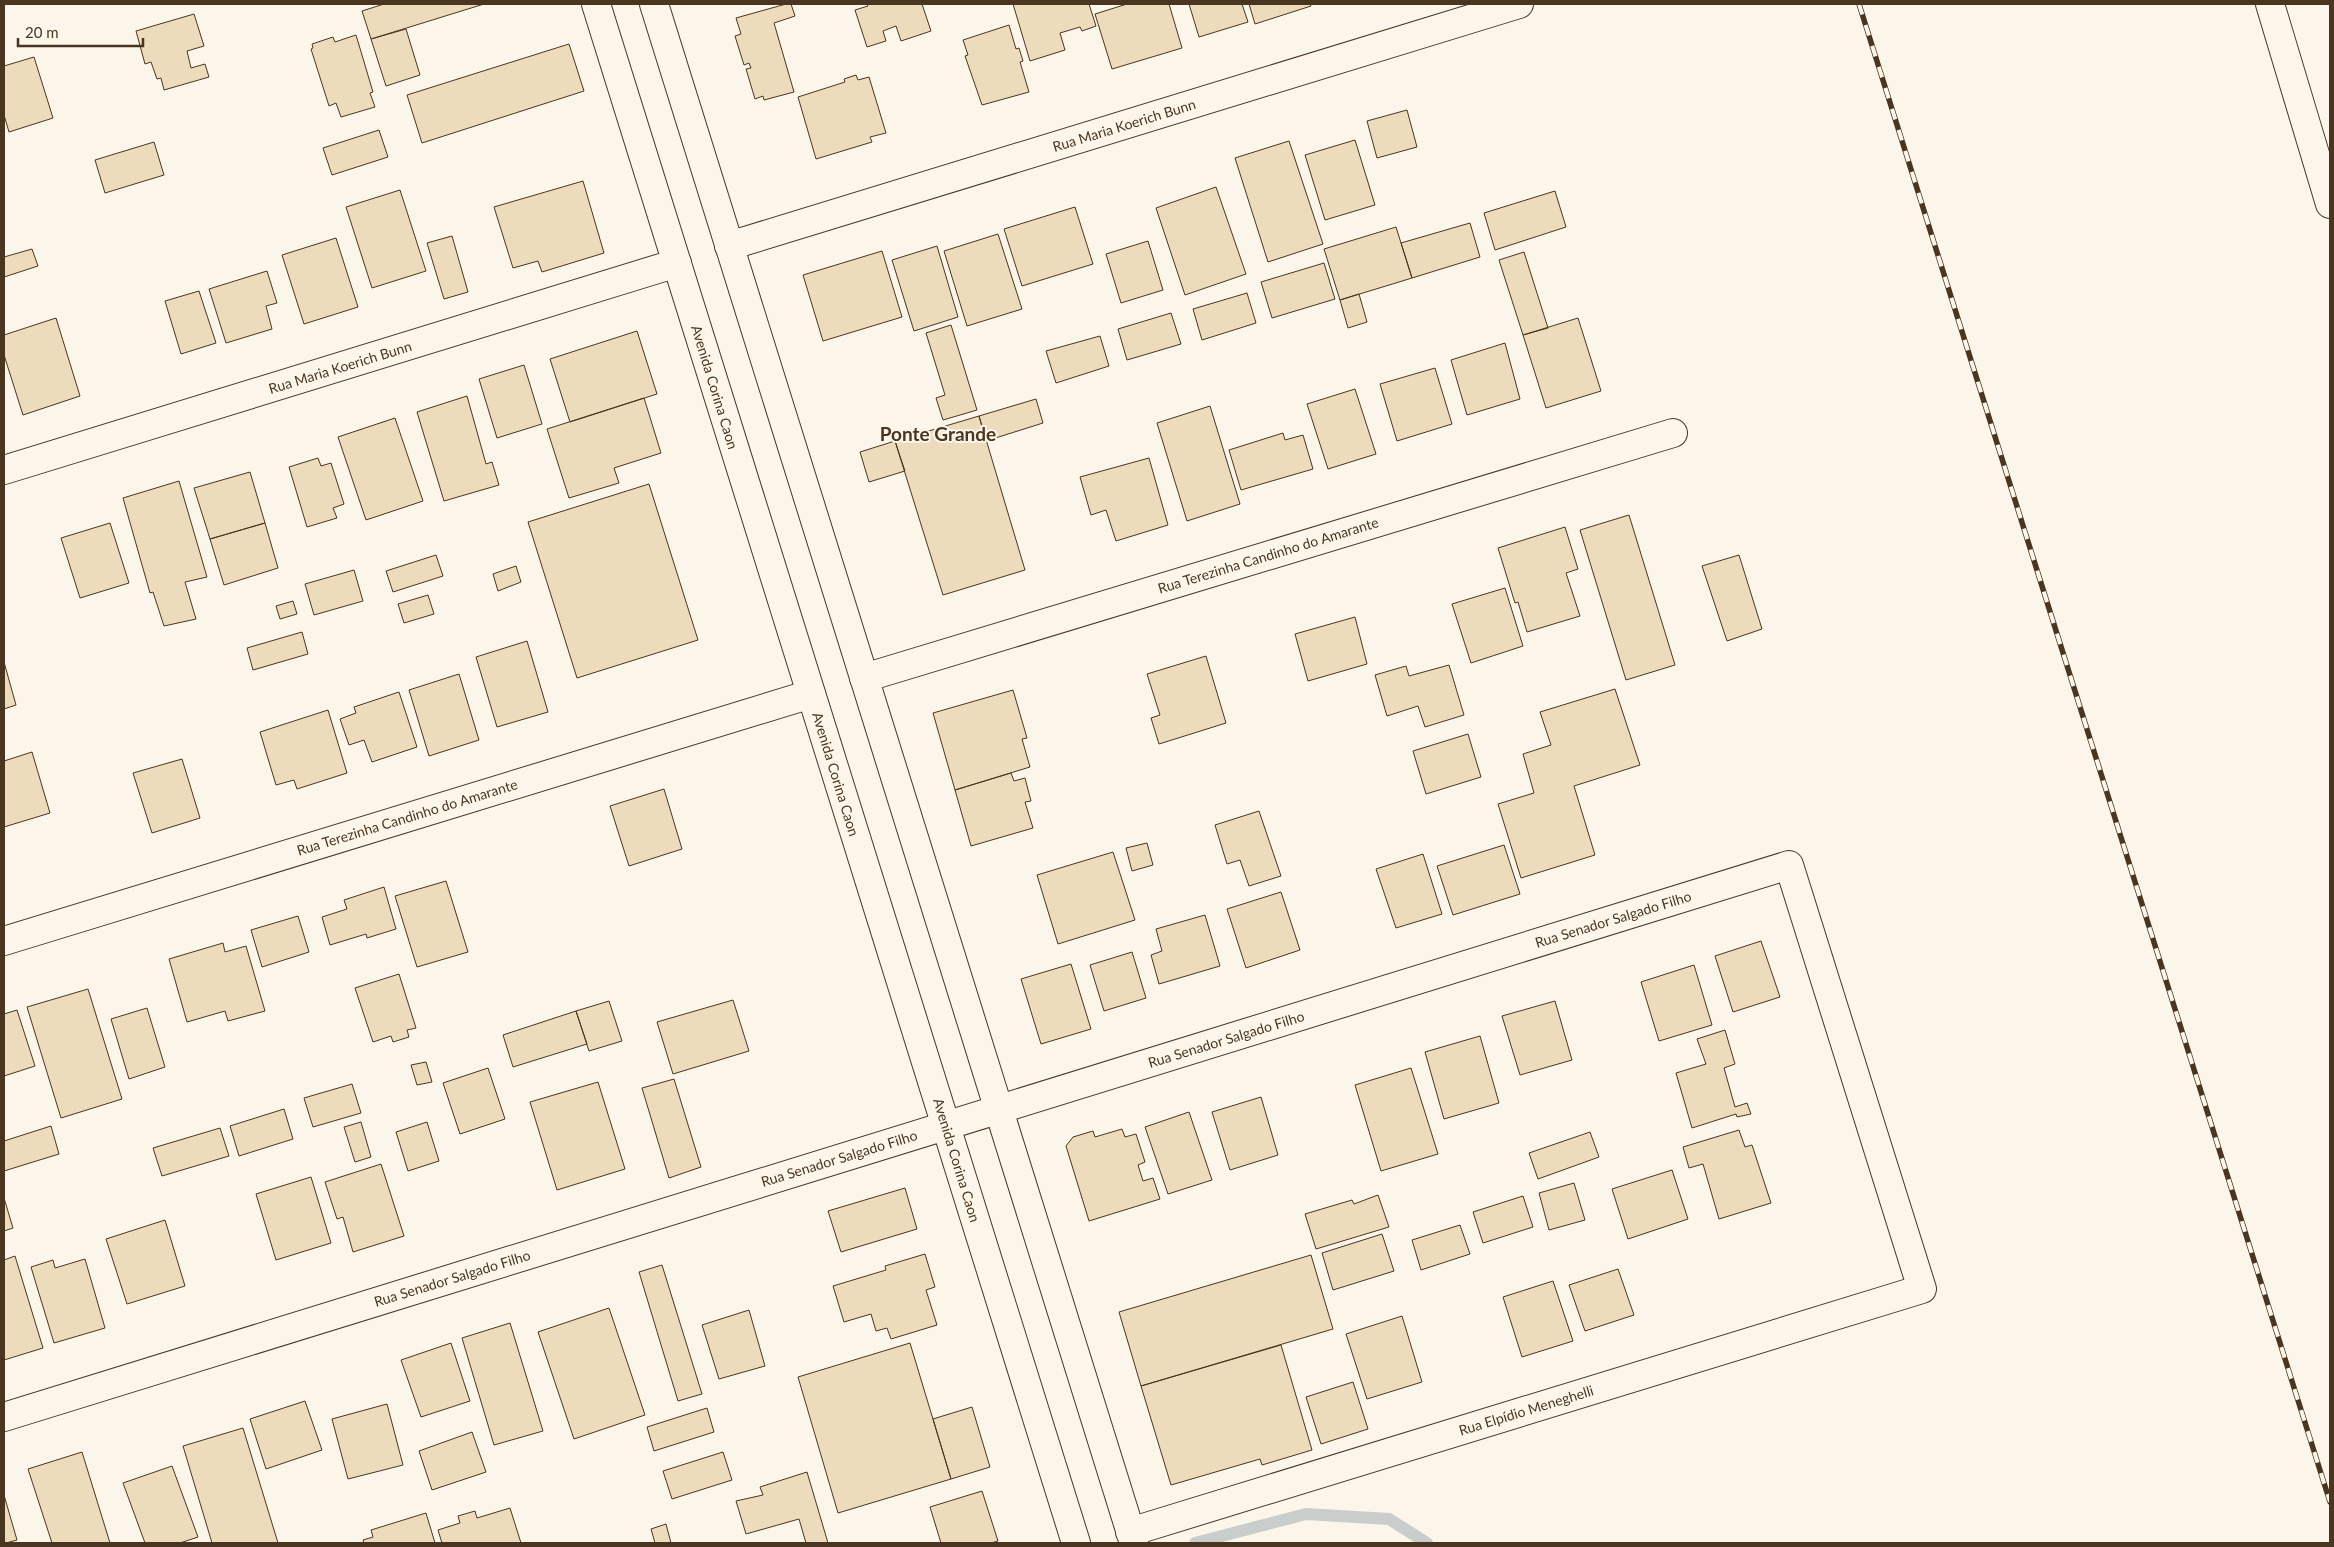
<svg xmlns="http://www.w3.org/2000/svg" width="2334" height="1547" font-family="Lato,sans-serif">
<style>
.lines{fill:none;stroke-linecap:round;stroke-linejoin:round}
.stream{stroke:#c9cecd;stroke-width:12}
.building{fill:#ecdcbc;stroke:#4a3520}
.minor-casing{stroke:#4a3520;stroke-width:30}
.secondary-casing{stroke:#4a3520;stroke-width:30}
.minor{stroke:#fbf6e9;stroke-width:28}
.secondary{stroke:#fbf6e9;stroke-width:28}
.rail-casing{stroke:#4a3520;stroke-width:5.5}
.rail{stroke:#fbf6e9;stroke-width:4;stroke-dasharray:11;stroke-linecap:butt}
.labels{text-anchor:middle;dominant-baseline:central;stroke-width:4;stroke-linejoin:round;paint-order:stroke}
.street-label{font-size:14px;fill:#4a3520;stroke:#fbf6e9}
.district-label{font-size:19px;font-weight:bold;fill:#4a3520;stroke:#fbf6e9}
</style>
<rect width="100%" height="100%" fill="#fbf6e9"/>
<g class="lines">
<path class="stream" d="M1195 1543 1306 1514 1389 1519 1427 1543"/>
</g>
<path class="building" d="M384 4H484L371 39 362 11Z
M786 4H791L795 16 774 23 794 92 764 100 763 96 755 99 746 69 751 68 749 63 744 65 735 36 741 34 736 18Z
M867 4H922L931 31 901 41 896 26 883 31 886 41 867 47 855 10 868 6Z
M1013 4H1089L1096 26 1082 31 1080 27 1060 33 1065 50 1030 61Z
M1127 4H1169L1182 48 1112 69 1095 14Z
M1189 4H1242L1248 22 1199 37Z
M1249 4H1310L1311 6 1255 24Z
M194 14 204 46 187 51 191 68 205 64 209 77 164 90 161 78 157 79 151 62 145 64 136 31Z
M1009 25 1016 49 1019 48 1023 61 1020 62 1029 92 982 105 965 56 968 55 963 40Z
M406 29 420 75 386 86 371 39Z
M356 35 373 92 370 93 375 107 341 117 336 103 329 106 311 49 313 48 312 44 333 37 335 42Z
M569 44 584 91 422 143 407 95Z
M34 57 53 118 9 132 4 115V66Z
M856 75 858 80 869 77 886 133 870 137 872 142 816 159 798 97 845 82 844 79Z
M1407 110 1417 147 1377 158 1367 121Z
M379 130 388 157 332 175 323 148Z
M1355 140 1375 205 1325 220 1305 155Z
M1289 141 1323 244 1268 262 1235 158Z
M154 142 164 175 105 193 95 160Z
M583 181 604 253 542 272 538 261 513 268 494 207Z
M1216 187 1246 274 1185 295 1156 208Z
M400 190 426 271 372 288 346 207Z
M1555 191 1566 227 1495 250 1484 213Z
M1075 207 1093 264 1022 286 1004 229Z
M1470 223 1480 257 1412 278 1401 243Z
M1396 227 1412 278 1340 300 1324 249Z
M998 234 1022 309 967 326 944 251Z
M452 236 468 292 444 299 427 243Z
M336 238 358 307 304 324 282 255Z
M1148 241 1163 290 1121 303 1106 254Z
M937 246 958 317 914 331 892 260Z
M32 249 38 266 4 277V257Z
M882 251 902 317 823 341 803 275Z
M1524 252 1548 328 1523 335 1499 260Z
M1324 263 1335 299 1272 318 1261 282Z
M267 271 277 303 266 306 272 329 226 343 209 289Z
M199 291 216 343 181 354 165 301Z
M1247 293 1256 323 1202 340 1193 309Z
M1359 294 1367 322 1348 328 1340 300Z
M1171 313 1181 344 1127 360 1118 329Z
M56 318 80 396 23 415 4 355V335Z
M1578 318 1601 391 1546 408 1523 335Z
M951 325 977 410 943 420 936 398 945 395 926 333Z
M637 331 657 394 570 422 550 359Z
M1100 336 1109 366 1056 383 1046 351Z
M1505 343 1520 399 1467 415 1451 360Z
M524 365 542 424 497 438 479 379Z
M1435 368 1452 424 1397 441 1380 384Z
M1355 389 1376 454 1328 469 1307 404Z
M467 396 486 464 492 462 499 485 444 501 417 412Z
M644 398 661 453 614 468 619 483 569 498 547 429Z
M1036 399 1043 423 986 441 979 416Z
M1210 406 1240 504 1187 521 1157 423Z
M979 416 1025 570 943 595 895 441Z
M395 418 423 501 366 520 338 437Z
M1283 433 1285 440 1303 435 1313 469 1241 490 1229 450Z
M895 441 905 471 869 482 860 452Z
M318 458 321 466 331 463 344 504 333 508 337 518 307 527 289 467Z
M1149 458 1168 525 1116 541 1106 510 1091 515 1080 477Z
M250 472 265 523 210 539 194 488Z
M179 481 207 577 185 582 196 619 164 626 153 592 150 593 123 498Z
M649 484 698 640 577 678 528 522Z
M1629 515 1675 665 1626 680 1580 530Z
M110 523 129 583 80 598 61 538Z
M265 523 278 568 224 585 210 539Z
M1565 527 1578 569 1566 573 1580 616 1527 632 1518 602 1515 603 1498 548Z
M436 555 443 576 393 592 386 571Z
M1739 555 1762 629 1727 641 1702 566Z
M516 566 521 582 498 591 493 574Z
M354 570 363 601 314 615 305 584Z
M1505 588 1523 646 1471 663 1452 604Z
M428 595 434 614 404 623 398 604Z
M293 601 297 614 280 619 276 606Z
M1355 617 1367 664 1308 681 1295 634Z
M302 632 308 654 253 670 247 648Z
M527 641 548 712 497 727 476 657Z
M1206 656 1226 723 1159 744 1151 718 1160 715 1147 674Z
M4 662 16 705 4 709Z
M1449 665 1464 715 1425 727 1418 706 1387 716 1375 675 1406 666 1409 676Z
M459 674 479 740 429 756 409 690Z
M1615 689 1640 765 1574 786 1595 855 1521 878 1498 804 1534 793 1523 754 1551 745 1540 712Z
M1013 690 1027 738 1022 739 1030 767 955 790 933 713Z
M399 692 417 747 372 762 364 740 349 745 340 719 356 713 354 707Z
M328 710 347 773 297 789 294 780 276 785 260 732Z
M1468 734 1481 777 1426 794 1413 751Z
M32 752 50 813 4 827V761Z
M182 759 200 818 152 833 133 773Z
M1011 773 1014 781 1025 778 1031 801 1025 802 1033 828 971 846 955 790Z
M664 789 682 849 629 866 610 806Z
M1259 811 1281 876 1249 886 1240 860 1227 864 1215 825Z
M1147 843 1153 865 1132 871 1126 848Z
M1504 845 1520 894 1453 915 1437 866Z
M1113 852 1135 920 1058 944 1037 875Z
M1423 854 1442 914 1396 928 1376 869Z
M446 881 468 952 417 967 395 896Z
M384 887 396 929 367 938 366 934 330 945 322 917 347 909 344 900Z
M1281 892 1300 950 1246 968 1227 909Z
M1205 915 1220 966 1159 984 1151 955 1162 951 1156 929Z
M298 916 309 952 262 967 251 930Z
M1761 941 1780 997 1733 1012 1715 956Z
M223 943 225 952 246 946 265 1011 228 1021 225 1011 187 1022 169 959Z
M1132 952 1146 998 1104 1011 1090 965Z
M1071 964 1091 1029 1041 1044 1021 979Z
M1694 965 1712 1025 1659 1041 1641 982Z
M399 974 416 1028 407 1030 409 1037 393 1042 391 1036 373 1042 355 988Z
M88 989 122 1099 61 1118 27 1007Z
M733 1000 749 1051 673 1074 657 1022Z
M609 1001 622 1041 589 1051 576 1011Z
M1555 1001 1572 1060 1520 1075 1502 1016Z
M147 1008 165 1067 129 1079 111 1019Z
M17 1010 35 1066 4 1076V1014Z
M576 1011 587 1044 513 1067 503 1035Z
M1725 1030 1735 1064 1724 1068 1735 1107 1747 1103 1751 1114 1737 1117 1736 1114 1692 1128 1676 1073 1706 1064 1697 1039Z
M1480 1036 1499 1103 1444 1119 1425 1052Z
M426 1062 432 1082 417 1085 411 1065Z
M488 1068 505 1119 460 1134 443 1083Z
M1411 1068 1438 1154 1381 1171 1355 1085Z
M674 1079 701 1167 669 1178 642 1088Z
M598 1082 625 1169 557 1190 530 1102Z
M352 1084 361 1113 313 1127 304 1098Z
M1261 1097 1278 1155 1230 1170 1212 1112Z
M284 1109 293 1139 239 1156 230 1126Z
M1189 1112 1212 1180 1168 1194 1145 1127Z
M361 1122 371 1157 355 1162 344 1127Z
M427 1122 439 1161 408 1171 396 1132Z
M51 1126 59 1154 4 1171V1141Z
M220 1128 229 1156 162 1176 153 1148Z
M1122 1129 1125 1137 1136 1134 1145 1162 1138 1165 1143 1181 1153 1178 1160 1199 1089 1221 1066 1146 1073 1137 1093 1131 1095 1137Z
M1739 1130 1745 1147 1752 1145 1771 1203 1719 1219 1703 1164 1689 1168 1683 1147Z
M1590 1132 1599 1157 1538 1179 1529 1153Z
M381 1164 404 1236 353 1252 343 1217 337 1219 325 1182Z
M1672 1170 1688 1219 1628 1239 1612 1189Z
M311 1177 331 1243 276 1260 256 1194Z
M1574 1183 1585 1220 1549 1230 1539 1193Z
M905 1188 917 1229 841 1252 828 1211Z
M1378 1195 1389 1227 1316 1249 1305 1214 1352 1200 1354 1204Z
M1523 1196 1533 1227 1483 1243 1473 1212Z
M4 1198 13 1228 4 1231Z
M165 1220 185 1286 127 1304 106 1239Z
M1460 1225 1470 1254 1421 1270 1412 1240Z
M1382 1234 1394 1271 1333 1290 1322 1253Z
M925 1254 935 1287 926 1290 937 1325 891 1339 887 1328 876 1331 871 1314 844 1322 833 1286 886 1270 885 1266Z
M1311 1255 1333 1329 1141 1386 1119 1312Z
M15 1256 43 1348 4 1360V1260Z
M85 1259 105 1328 54 1343 31 1267 53 1260 55 1268Z
M662 1265 702 1394 678 1401 639 1272Z
M1618 1269 1634 1315 1585 1331 1569 1285Z
M1553 1281 1573 1341 1522 1357 1503 1297Z
M609 1308 645 1415 574 1439 538 1332Z
M749 1310 765 1366 719 1379 702 1325Z
M1402 1316 1422 1382 1367 1399 1346 1334Z
M510 1323 543 1431 494 1445 462 1338Z
M451 1343 470 1401 421 1417 401 1360Z
M910 1343 951 1479 838 1513 798 1377Z
M1281 1345 1312 1450 1262 1465 1260 1459 1171 1485 1141 1386Z
M1353 1382 1368 1429 1321 1444 1306 1397Z
M305 1401 322 1450 266 1469 250 1419Z
M387 1404 403 1465 348 1479 332 1419Z
M972 1407 990 1467 951 1479 933 1419Z
M707 1408 714 1432 654 1451 647 1427Z
M243 1428 278 1543H212L183 1446Z
M472 1432 486 1472 432 1490 419 1451Z
M82 1452 110 1543H52L28 1469Z
M723 1452 732 1480 672 1499 663 1471Z
M172 1466 198 1537 180 1543H145L123 1483Z
M807 1472 828 1543H806L799 1519 746 1534 736 1501 763 1495 760 1487Z
M982 1491 998 1541 991 1543H941L930 1507Z
M4 1495 17 1540 6 1543H4Z
M510 1508 521 1543H442L438 1530 460 1523 458 1516 475 1511 477 1518Z
M426 1513 435 1543H364L363 1540 373 1537 371 1530Z
M666 1524 671 1543H655L651 1529Z"/>
<g class="lines">
<defs>
<path id="minor" d="M2270 4 2330 204
M729 246 1519 4
M4 470 677 263
M864 678 1673 433
M4 941 811 694
M4 1417 1789 865 1922 1289 1130 1532"/>
<path id="secondary" d="M596 4 1076 1543
M654 4 1134 1543"/>
</defs>
<use href="#minor" class="minor-casing"/>
<use href="#secondary" class="secondary-casing"/>
<use href="#minor" class="minor"/>
<use href="#secondary" class="secondary"/>
<defs>
<path id="rail" d="M1859 4 2330 1502"/>
</defs>
<use href="#rail" class="rail-casing"/>
<use href="#rail" class="rail"/>
</g>
<g class="labels">
<g class="street-label">
<text transform="translate(1124 125) rotate(-17)">Rua Maria Koerich Bunn</text>
<text transform="translate(340 367) rotate(-17)">Rua Maria Koerich Bunn</text>
<text transform="translate(715 387) rotate(73)">Avenida Corina Caon</text>
<text transform="translate(1268 555) rotate(-17)">Rua Terezinha Candinho do Amarante</text>
<text transform="translate(836 774) rotate(73)">Avenida Corina Caon</text>
<text transform="translate(407 817) rotate(-17)">Rua Terezinha Candinho do Amarante</text>
<text transform="translate(1613 919) rotate(-17)">Rua Senador Salgado Filho</text>
<text transform="translate(1226 1039) rotate(-17)">Rua Senador Salgado Filho</text>
<text transform="translate(839 1158) rotate(-17)">Rua Senador Salgado Filho</text>
<text transform="translate(957 1160) rotate(73)">Avenida Corina Caon</text>
<text transform="translate(452 1278) rotate(-17)">Rua Senador Salgado Filho</text>
<text transform="translate(1526 1410) rotate(-17)">Rua Elpídio Meneghelli</text>
</g>
<g class="district-label">
<text x="938" y="433">Ponte Grande</text>
</g>
</g>
<rect width="2334" height="1547" fill="none" stroke="#4a3520" stroke-width="10"/>
<path d="M18 38v8h125v-8" fill="none" stroke="#4a3520" stroke-width="2.5"/>
<text x="25" y="38" font-size="15" fill="#4a3520" stroke="#fbf6e9" stroke-width="4" paint-order="stroke">20 m</text>
</svg>
